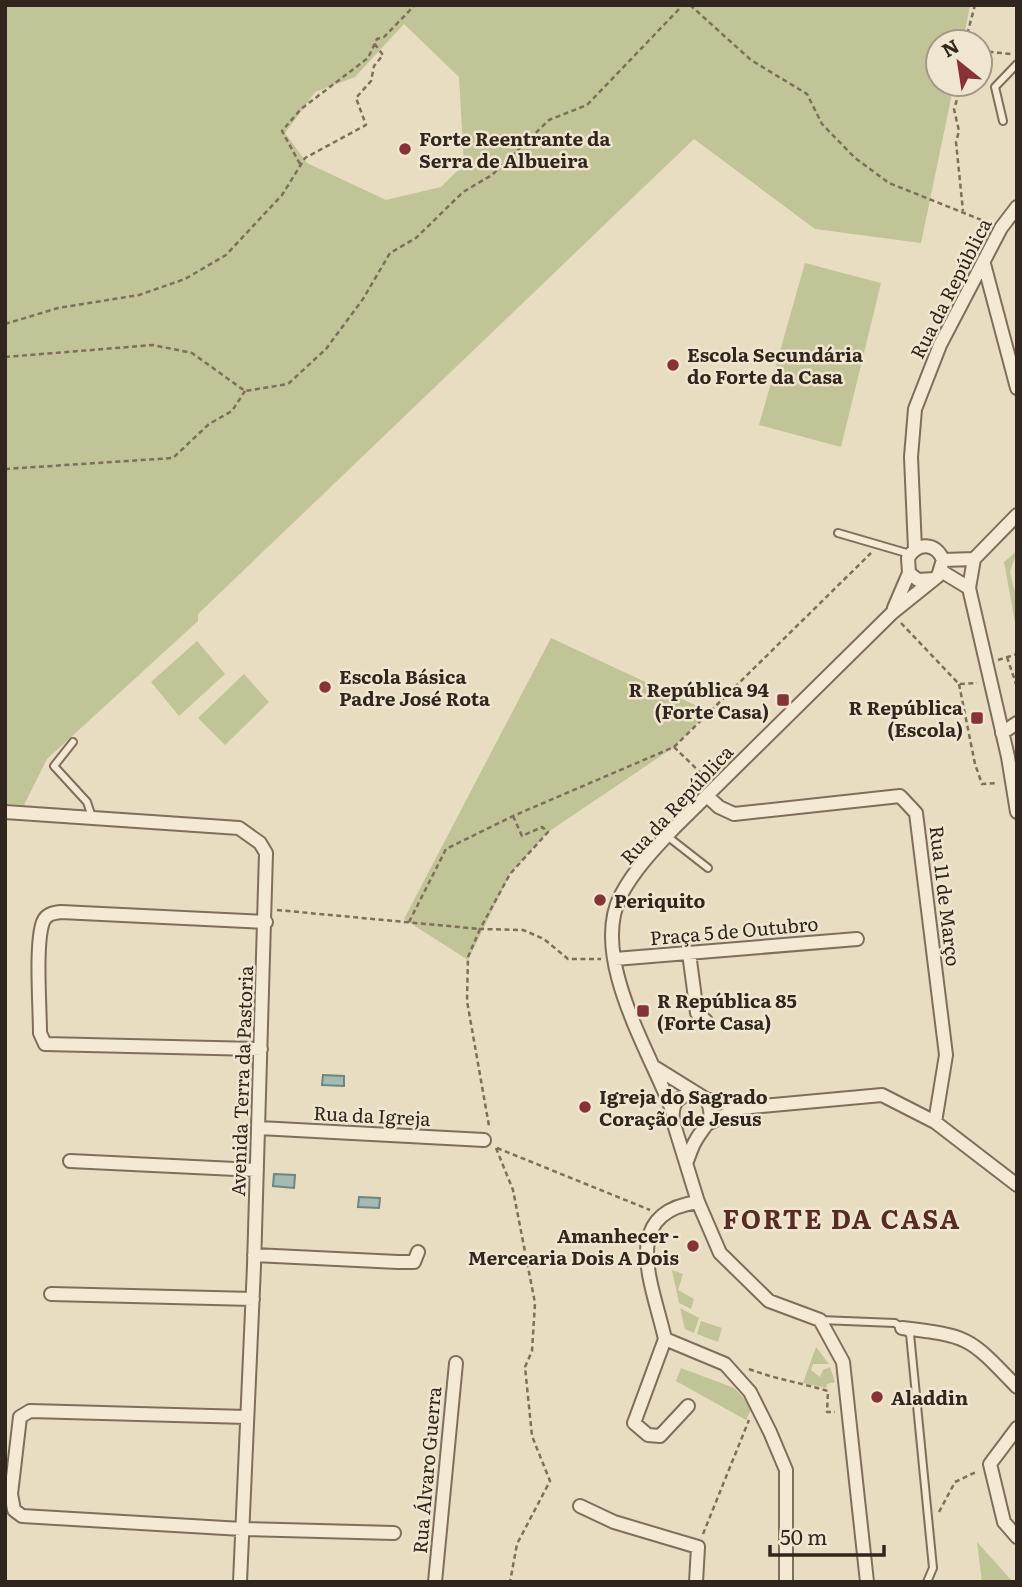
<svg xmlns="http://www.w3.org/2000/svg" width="1022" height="1587" font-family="Literata,serif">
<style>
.green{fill:#c0c497;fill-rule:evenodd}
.water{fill:#a3bbb3;stroke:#6c8780;stroke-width:2}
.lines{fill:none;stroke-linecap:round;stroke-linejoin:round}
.lane-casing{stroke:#7f6e5b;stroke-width:10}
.street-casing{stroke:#7f6e5b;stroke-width:16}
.path{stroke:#7f6e5b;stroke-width:2.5;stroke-dasharray:5 3.5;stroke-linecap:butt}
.lane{stroke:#f4ead3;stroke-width:6}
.street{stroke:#f4ead3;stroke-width:12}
.poi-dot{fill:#873234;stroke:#f0e6d0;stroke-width:2.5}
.labels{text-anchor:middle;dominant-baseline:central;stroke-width:5;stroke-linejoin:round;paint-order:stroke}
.poi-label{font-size:19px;font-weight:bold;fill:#31261d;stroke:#f0e6d0;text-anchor:start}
.street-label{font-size:19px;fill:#31261d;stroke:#f0e6d0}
.district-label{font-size:26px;font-weight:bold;letter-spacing:2px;fill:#582c22;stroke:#f0e6d0}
</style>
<rect width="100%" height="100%" fill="#e8dcc1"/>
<path class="green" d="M5 5H970L963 42H938V84H954L921 243 815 229 694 139 198 614V621L47 759 24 805 5 804ZM404 24 459 77 464 164 441 187 386 200 307 163 285 133 315 92 355 77Z
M805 263 881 283 841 447 759 425Z
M1017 551 1010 572 1017 601V633L1004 562Z
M551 638 697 706 703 717 674 747 548 832 510 874 468 960 404 919Z
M197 641 225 674 179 716 151 682Z
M244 674 269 702 225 745 198 718Z
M672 1270 683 1274 678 1290 694 1299 691 1309 679 1303Z
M680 1308 699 1318 694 1333 685 1329Z
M701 1321 722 1328 718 1342 697 1334Z
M816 1347 829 1364H813L811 1370 820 1377 823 1370 830 1367 835 1382 827 1384 826 1388 803 1383Z
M681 1368 734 1388 752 1407 746 1420 676 1381Z
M977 1542 1013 1582H982Z"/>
<path class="water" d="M323 1075 344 1076V1086L322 1085Z
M274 1174 295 1175 294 1188 273 1186Z
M359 1197 380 1198 379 1208 358 1207Z"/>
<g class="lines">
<defs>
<path id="lane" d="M1003 121 995 87 1017 64
M838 533 910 554
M73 742 54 766 87 802 92 817
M667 836 708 868
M820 1320 895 1323 910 1334 933 1568 927 1582"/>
<path id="street" d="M984 264 1017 388
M1017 515 974 559 969 588 1008 757 1017 812
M915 549 911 457 915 409 940 345 1001 228 1017 207
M943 560 974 559
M941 571 969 588
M894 608 909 573
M1002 733 1017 723
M707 796 719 807 734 814 900 796 916 813 946 1055 935 1122
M5 812 239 828 260 843 266 853 254 1266 240 1582
M689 953 697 1013 706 1021
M615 959 857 939
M261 1049 45 1044 40 1033C40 1007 35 944 43 922 46 914 53 913 61 912L266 922
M656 1068 706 1099C717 1119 705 1124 696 1140 692 1146 690 1154 687 1161
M698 1094C679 1094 671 1102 673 1121L698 1202 720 1253 769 1301 820 1320 843 1362 867 1582
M706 1099 740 1108 882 1095 935 1122 1017 1185
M672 1110C650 1052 589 956 621 895 634 870 655 848 675 827L892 613 938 576 943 560C936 542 917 542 908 558L909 573 918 580 934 579
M709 1123 740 1108
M259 1128 484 1140
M70 1161 257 1170
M698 1202C618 1213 653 1285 665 1339L725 1364 750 1392 770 1432 786 1470V1582
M254 1255 398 1262H414L418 1252
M51 1294 253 1299
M902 1328C970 1336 969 1337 1017 1387
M665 1339 634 1423 648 1435 660 1436 688 1406
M247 1417 30 1411 20 1417 11 1494 14 1510 22 1516 242 1529 394 1533
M1017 1428 990 1464 1004 1522 1017 1537
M580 1506 614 1522 698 1547 696 1582
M435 1582 456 1363"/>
</defs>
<use href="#lane" class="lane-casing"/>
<use href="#street" class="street-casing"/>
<path class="path" d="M690 5 751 60 807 94 822 124 855 158 889 183 989 223
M965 42 975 5
M980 51 1011 54
M962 84 954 109 959 131 956 142 963 211
M300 164 282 131 301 109 368 58 377 39 384 37 415 5
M5 324 58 308 139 295 185 279 226 255 282 195 305 158 366 125 356 98 371 81 374 66 383 55 374 43
M5 357 153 345 192 353 245 391 288 384 326 349 363 299 390 253 416 238 463 192 492 175 549 120 587 105 683 5
M5 469 173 458 209 424 232 411 245 391
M901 623 959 684 977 683
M1007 657 1017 687
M998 660 1017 654
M959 684 975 764 982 784 998 783
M674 747 871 553
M513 816 522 836 542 827 548 832 510 874 480 929 523 930 544 939 568 959H601
M277 910 480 929 468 957 467 1001 489 1126
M409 922 446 849 513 816 674 747 707 779
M496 1148 513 1190 535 1303 532 1351 525 1367 532 1436 550 1481 517 1544 510 1582
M497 1148 650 1210
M749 1369C775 1379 801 1383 828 1391L827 1412H835
M939 1512 955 1482 978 1471
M703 1534 749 1420"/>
<use href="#lane" class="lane"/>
<use href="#street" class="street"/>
</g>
<g class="poi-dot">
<circle cx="405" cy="149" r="7"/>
<circle cx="673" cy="365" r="7"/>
<circle cx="325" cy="687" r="7"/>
<rect x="776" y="693" width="14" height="14" rx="3.5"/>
<rect x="970" y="711" width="14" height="14" rx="3.5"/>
<circle cx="600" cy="900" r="7"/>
<rect x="636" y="1004" width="14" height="14" rx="3.5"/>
<circle cx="585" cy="1107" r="7"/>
<circle cx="693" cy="1246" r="7"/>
<circle cx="877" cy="1397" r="7"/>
</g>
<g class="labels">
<g class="poi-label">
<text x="419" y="138">Forte Reentrante da<tspan x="419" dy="22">Serra de Albueira</tspan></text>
<text x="687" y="354">Escola Secundária<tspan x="687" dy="22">do Forte da Casa</tspan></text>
<text x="339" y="676">Escola Básica<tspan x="339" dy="22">Padre José Rota</tspan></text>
<text x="769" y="689" text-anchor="end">R República 94<tspan x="769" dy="22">(Forte Casa)</tspan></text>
<text x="963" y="707" text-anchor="end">R República<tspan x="963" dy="22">(Escola)</tspan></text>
<text x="614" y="900">Periquito</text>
<text x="657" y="1000">R República 85<tspan x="657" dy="22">(Forte Casa)</tspan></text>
<text x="599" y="1096">Igreja do Sagrado<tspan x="599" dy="22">Coração de Jesus</tspan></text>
<text x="679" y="1235" text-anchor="end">Amanhecer -<tspan x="679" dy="22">Mercearia Dois A Dois</tspan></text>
<text x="891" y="1397">Aladdin</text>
</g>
<g class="street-label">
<text transform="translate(950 288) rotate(-63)">Rua da República</text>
<text transform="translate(676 804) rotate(-47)">Rua da República</text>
<text transform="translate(946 896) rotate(83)">Rua 11 de Março</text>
<text transform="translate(734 930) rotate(-5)">Praça 5 de Outubro</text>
<text transform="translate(241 1081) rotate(-88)">Avenida Terra da Pastoria</text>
<text transform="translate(372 1115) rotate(3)">Rua da Igreja</text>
<text transform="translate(426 1470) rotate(-85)">Rua Álvaro Guerra</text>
</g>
<g class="district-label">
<text x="842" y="1217">FORTE DA CASA</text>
</g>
</g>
<rect width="1022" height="1587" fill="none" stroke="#31261d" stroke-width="14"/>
<g transform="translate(959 63) rotate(330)"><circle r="33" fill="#f0e6d0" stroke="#a49988" stroke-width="2"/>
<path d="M0-5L12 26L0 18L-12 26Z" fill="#873234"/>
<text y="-10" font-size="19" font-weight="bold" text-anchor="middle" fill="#31261d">N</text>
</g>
<path d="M770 1545v10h114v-10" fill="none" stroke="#31261d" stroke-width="3.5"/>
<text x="780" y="1545" font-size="21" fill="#31261d" stroke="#f0e6d0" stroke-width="5" paint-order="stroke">50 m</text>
</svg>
